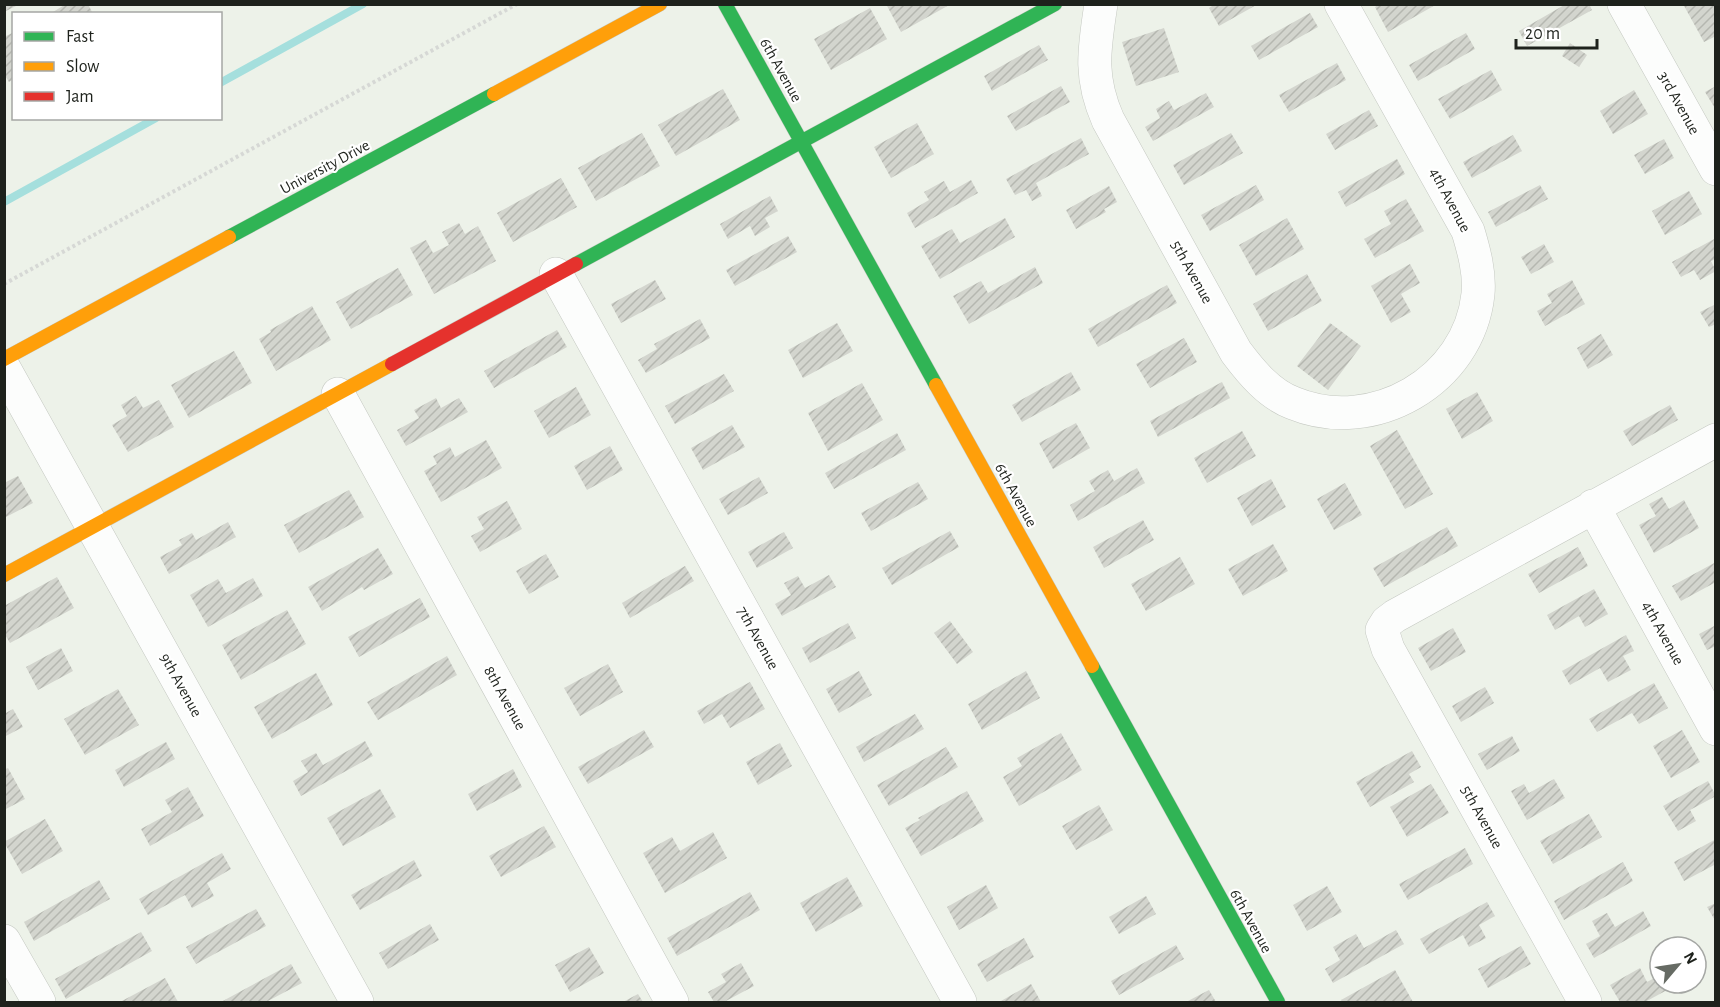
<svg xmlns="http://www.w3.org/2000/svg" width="1720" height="1007" font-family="'Alegreya Sans',sans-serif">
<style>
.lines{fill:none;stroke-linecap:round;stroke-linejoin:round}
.stream{stroke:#a5dfdd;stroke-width:8}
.building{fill:url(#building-hatch)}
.street-casing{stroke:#c4c8c1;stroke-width:34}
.fast-casing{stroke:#c4c8c1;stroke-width:15}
.slow-casing{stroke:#c4c8c1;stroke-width:15}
.jam-casing{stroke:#c4c8c1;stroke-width:15}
.path{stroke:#d6d8d5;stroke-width:4;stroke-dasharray:3 3;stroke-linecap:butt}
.street{stroke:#fcfdfc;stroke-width:33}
.fast{stroke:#30b455;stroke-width:14}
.slow{stroke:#ff9f0a;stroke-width:14}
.jam{stroke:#e5322d;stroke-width:14}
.labels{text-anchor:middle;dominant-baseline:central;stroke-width:4.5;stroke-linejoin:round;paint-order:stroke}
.street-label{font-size:16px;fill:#1e221c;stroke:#fff}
</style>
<defs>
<pattern id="building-hatch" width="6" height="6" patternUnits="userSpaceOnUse" patternTransform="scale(1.5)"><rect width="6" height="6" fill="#d3d5ce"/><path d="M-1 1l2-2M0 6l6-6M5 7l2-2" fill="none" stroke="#b5b7b0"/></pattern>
</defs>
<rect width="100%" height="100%" fill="#edf2e9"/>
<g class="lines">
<path class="stream" d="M220 83 363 4
M4 202 156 118"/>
</g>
<path class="building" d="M4 4H20L4 12Z
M66 4H88L93 14H54L53 12Z
M886 4H951L901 32Z
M1215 4H1258L1219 26 1209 8Z
M1379 4 1403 5 1437 4 1388 32 1375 7Z
M1566 4H1589L1592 10 1527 46 1519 31Z
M1683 4H1716V36L1704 42Z
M870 8 887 39 831 70 814 39Z
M1310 13 1318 27 1259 60 1251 46Z
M1164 28 1179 72 1136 86 1122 42Z
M14 32V79L9 82 4 74V37Z
M1466 33 1475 49 1418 81 1409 65Z
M1570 43 1587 55 1579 67 1562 56Z
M1039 45 1048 60 992 91 984 76Z
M1337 63 1346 80 1289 112 1279 95Z
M1491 70 1502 90 1450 119 1438 99Z
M1061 86 1070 102 1016 131 1007 116Z
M1716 86V110L1705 92Z
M723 89 740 120 676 156 658 125Z
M1634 90 1648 114 1613 134 1600 111Z
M1206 93 1214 107 1153 141 1145 127 1160 118 1156 109 1169 101 1174 110Z
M1369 110 1378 126 1335 150 1326 134Z
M917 123 934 154 891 178 874 147Z
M642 133 660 166 596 201 578 168Z
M1231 133 1243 153 1184 185 1173 165Z
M1513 135 1522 151 1472 178 1463 162Z
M1081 138 1089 154 1036 183 1042 196 1032 201 1026 190 1015 195 1006 179Z
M1664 139 1674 158 1645 174 1634 155Z
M1397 159 1405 174 1346 207 1338 192Z
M561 178 577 207 513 242 497 213Z
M971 180 978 193 915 228 907 213 929 200 924 192 944 181 950 192Z
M1256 185 1264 200 1210 231 1201 215Z
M1540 185 1548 199 1496 227 1488 212Z
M1109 186 1117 202 1104 209 1106 212 1076 229 1066 210Z
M1689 191 1702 214 1665 235 1652 211Z
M770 196 778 211 765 218 770 227 755 236 750 226 728 239 720 224Z
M1406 199 1424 231 1375 258 1364 239 1391 224 1384 211Z
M1005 218 1015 237 940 279 921 246 952 229 960 243Z
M1287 218 1304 249 1256 276 1239 245Z
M459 223 465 234 478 226 496 261 434 294 410 248 426 240 433 253 449 245 442 232Z
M788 236 797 252 735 286 726 270Z
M1716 238V259L1711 261 1716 271 1700 280 1694 270 1681 277 1672 262Z
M1544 244 1554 262 1531 274 1521 257Z
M1410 264 1420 283 1401 294 1411 312 1391 323 1371 286Z
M1035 267 1043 283 969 324 953 296 981 281 988 293Z
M398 268 413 295 351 329 336 302Z
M1307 274 1322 301 1268 331 1253 304Z
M655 280 666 299 621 323 611 304Z
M1572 280 1585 304 1545 326 1537 311 1552 303 1547 294Z
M1167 285 1177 303 1098 347 1088 329Z
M1716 304V324L1709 327 1700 312Z
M312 306 331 340 276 371 259 339 271 332 270 330Z
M700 319 710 338 646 373 638 360 657 349 654 344Z
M837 323 853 351 803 378 788 350Z
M1330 323 1361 346 1328 390 1297 366Z
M557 330 567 347 494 388 484 371Z
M1601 334 1613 355 1588 369 1577 348Z
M1184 338 1197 362 1150 388 1136 364Z
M234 351 252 383 189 418 171 385Z
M1071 372 1081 390 1022 422 1012 405Z
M724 374 734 391 675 424 665 406Z
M1222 382 1230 398 1158 437 1150 421Z
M862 383 883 420 828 451 808 413Z
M576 387 591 415 549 438 534 411Z
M1477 392 1493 421 1462 439 1446 409Z
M136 396 143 408 159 400 174 427 128 452 112 425 127 416 121 405Z
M436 398 441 408 459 398 468 412 406 446 397 430 419 418 414 410Z
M1670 405 1678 420 1632 446 1623 431Z
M1076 423 1090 448 1053 469 1039 443Z
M732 425 745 447 703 470 691 448Z
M1397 430 1433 494 1405 509 1370 446Z
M1242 431 1256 456 1207 483 1194 458Z
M897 433 906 450 834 489 825 473Z
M486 440 502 468 441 502 424 471 437 464 433 456 450 447 455 457Z
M610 446 623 470 587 490 574 466Z
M1137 468 1145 483 1078 521 1070 505 1095 491 1089 481 1108 470 1114 481Z
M18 476 33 503 4 518V483Z
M759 477 768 493 728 515 719 499Z
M1271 479 1286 507 1252 526 1237 498Z
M918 482 928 499 871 531 861 513Z
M1345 483 1362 515 1334 530 1317 499Z
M349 490 364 517 299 553 284 525Z
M1662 497 1669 509 1684 500 1699 528 1654 553 1639 525 1656 516 1649 504Z
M507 501 522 529 480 552 471 536 484 529 477 517Z
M1143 520 1154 540 1104 568 1093 547Z
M228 522 236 537 169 574 160 557 182 545 179 540 192 533 196 540Z
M1447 527 1458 546 1384 587 1373 568Z
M950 531 959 547 892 585 882 568Z
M784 532 793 548 757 568 748 552Z
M1273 544 1288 571 1243 596 1228 569Z
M1578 547 1588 566 1539 593 1528 574Z
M378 548 393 574 364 590 362 587 322 611 308 587Z
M546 554 559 577 529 594 516 571Z
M1180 557 1195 584 1146 611 1131 584Z
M1716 562V582L1681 601 1672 586Z
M685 566 694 581 630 618 622 603Z
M829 575 836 587 782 616 775 604 791 595 784 583 798 576 805 588Z
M57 577 74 608 10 643 4 633V606Z
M253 578 263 596 208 627 190 595 218 579 226 593Z
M1594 589 1608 614 1585 627 1579 616 1555 630 1547 615Z
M420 598 430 617 359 657 348 637Z
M287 610 306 644 241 680 222 645Z
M950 621 973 652 957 664 934 633Z
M848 623 856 638 810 663 802 648Z
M1716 625V646L1707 650 1699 634Z
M1453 628 1466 652 1431 671 1418 648Z
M1626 635 1634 651 1623 656 1631 670 1608 682 1600 668 1570 685 1562 671Z
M61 648 73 671 38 690 26 667Z
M447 656 457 675 378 720 367 702Z
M608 664 623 692 580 716 564 688Z
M859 671 872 695 839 713 826 689Z
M1026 671 1040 698 982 730 968 704Z
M316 673 333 705 272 739 254 707Z
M750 682 765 709 730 728 722 714 704 724 697 711Z
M1654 683 1668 708 1639 724 1632 713 1597 732 1589 719Z
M1485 687 1494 703 1461 722 1452 706Z
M118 689 139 725 85 755 64 719Z
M13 709 23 727 4 737V714Z
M915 714 924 729 864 762 856 747Z
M644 730 654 747 588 784 578 767Z
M1682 730 1700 762 1671 778 1653 746Z
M1061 733 1082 770 1019 806 1003 777 1022 766 1017 758Z
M1512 736 1520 751 1487 770 1478 754Z
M365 741 373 756 301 796 293 781 308 772 301 761 316 753 323 765Z
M166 742 175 759 124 787 115 770Z
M780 743 792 766 758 785 746 762Z
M946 747 958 767 889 806 877 785Z
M1412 751 1421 767 1409 774 1414 782 1370 807 1356 782Z
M8 768 25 799 4 810V770Z
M513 769 522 787 477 811 468 794Z
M1554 779 1565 798 1527 820 1511 791 1524 784 1529 793Z
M1708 781 1716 796 1690 810 1696 821 1678 831 1663 806Z
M1431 784 1449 813 1407 837 1390 807Z
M188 787 204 816 150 846 141 829 172 812 165 800Z
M380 789 396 817 343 846 327 818Z
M967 791 984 821 921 856 905 828 920 820 918 818Z
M1099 805 1113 830 1076 850 1062 826Z
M1589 814 1602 837 1553 864 1540 841Z
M45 819 63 851 22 874 4 842Z
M544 826 556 847 501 877 489 856Z
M713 832 727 858 665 893 643 853 672 837 680 851Z
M1716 839V864L1684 881 1674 862Z
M1465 848 1473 864 1408 900 1399 884Z
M222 853 231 869 207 883 214 896 192 908 185 895 148 915 139 899Z
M414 860 422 876 360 910 351 895Z
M1623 862 1633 881 1564 920 1554 901Z
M847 877 863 906 816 932 800 903Z
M99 880 110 899 34 941 24 922Z
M986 885 998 908 959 930 947 907Z
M1327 886 1342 912 1307 931 1293 905Z
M750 892 760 910 677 956 667 938Z
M1146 896 1156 914 1119 934 1109 917Z
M1487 902 1495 916 1479 925 1486 938 1469 947 1463 935 1429 954 1420 939Z
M1716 903V922L1707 907Z
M256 909 266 926 196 964 186 947Z
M1643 911 1651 926 1594 958 1586 944 1600 936 1592 921 1607 913 1615 927Z
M430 924 439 940 388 969 379 953Z
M1396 930 1404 944 1333 983 1325 969 1340 960 1333 947 1356 934 1364 948Z
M141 932 152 951 66 999 55 979Z
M1024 938 1034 957 987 982 977 964Z
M1176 945 1184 959 1119 995 1111 981Z
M1521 946 1531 964 1488 988 1478 969Z
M589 947 604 973 570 992 555 965Z
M741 963 754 986 724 1002H714L708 992 726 982 721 974Z
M291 964 302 983 266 1002H221Z
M1640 968 1647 982 1660 975V983H1680L1645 1002H1620L1610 985Z
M1395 970 1413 1002H1342L1341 1000Z
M165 978 178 1002H120Z
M1031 984 1041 1002H1001V1001Z
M1209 990 1216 1002H1186Z
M638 994 643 1002H623Z"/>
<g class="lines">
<defs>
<path id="street" d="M1101 4C1094 50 1089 77 1108 120L1236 352C1251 372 1269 394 1293 403 1373 436 1469 381 1478 294 1480 273 1474 251 1468 231L1341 4
M1624 4 1716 169
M556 274 960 1002
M4 368 357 1002
M338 394 672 1002
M1593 506 1716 729
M4 941 39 1002
M1585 1002 1388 649 1382 630 1387 622 1395 616 1716 440"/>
<path id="fast" d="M725 4 936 385
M229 237 494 94
M576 264 1055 4
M1092 666 1278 1002"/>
<path id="slow" d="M494 94 660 4
M4 359 229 237
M936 385 1092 666
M4 575 392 364"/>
<path id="jam" d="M392 364 576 264"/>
</defs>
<use href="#street" class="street-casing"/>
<use href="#fast" class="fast-casing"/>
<use href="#slow" class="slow-casing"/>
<use href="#jam" class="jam-casing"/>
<path class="path" d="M4 284 517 4"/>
<use href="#street" class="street"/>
<use href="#fast" class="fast"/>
<use href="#slow" class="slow"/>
<use href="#jam" class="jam"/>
</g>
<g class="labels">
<g class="street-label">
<text transform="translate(781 70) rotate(61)">6th Avenue</text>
<text transform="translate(1679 103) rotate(61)">3rd Avenue</text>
<text transform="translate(325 167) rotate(-28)">University Drive</text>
<text transform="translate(1450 200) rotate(62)">4th Avenue</text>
<text transform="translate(1192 272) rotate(61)">5th Avenue</text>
<text transform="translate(1016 495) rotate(61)">6th Avenue</text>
<text transform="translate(1663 633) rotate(61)">4th Avenue</text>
<text transform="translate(758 638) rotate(61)">7th Avenue</text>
<text transform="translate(181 685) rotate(61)">9th Avenue</text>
<text transform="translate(505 698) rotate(61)">8th Avenue</text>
<text transform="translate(1482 817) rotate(61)">5th Avenue</text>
<text transform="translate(1251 921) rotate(61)">6th Avenue</text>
</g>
</g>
<rect width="1720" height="1007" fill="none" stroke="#1e221c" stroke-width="12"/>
<rect x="12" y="12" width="210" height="108" fill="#ffffff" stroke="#a5a7a4" stroke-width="1.5"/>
<rect x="24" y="32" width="30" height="9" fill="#30b455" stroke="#a5a7a4" stroke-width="1.5"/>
<text x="66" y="42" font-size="18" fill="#1e221c">Fast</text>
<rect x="24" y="62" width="30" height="9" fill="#ff9f0a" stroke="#a5a7a4" stroke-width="1.5"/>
<text x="66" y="72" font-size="18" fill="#1e221c">Slow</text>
<rect x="24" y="92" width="30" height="9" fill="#e5322d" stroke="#a5a7a4" stroke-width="1.5"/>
<text x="66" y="102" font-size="18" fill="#1e221c">Jam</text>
<g transform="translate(1678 965) rotate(61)"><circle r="28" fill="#ffffff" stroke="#a5a7a4" stroke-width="1.5"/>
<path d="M0-4.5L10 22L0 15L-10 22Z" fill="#666b64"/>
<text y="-9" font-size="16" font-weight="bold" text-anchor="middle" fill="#1e221c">N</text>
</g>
<path d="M1516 39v9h81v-9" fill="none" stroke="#1e221c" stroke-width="3"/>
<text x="1525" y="39" font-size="18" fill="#1e221c" stroke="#ffffff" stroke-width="4.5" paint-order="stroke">20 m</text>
</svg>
